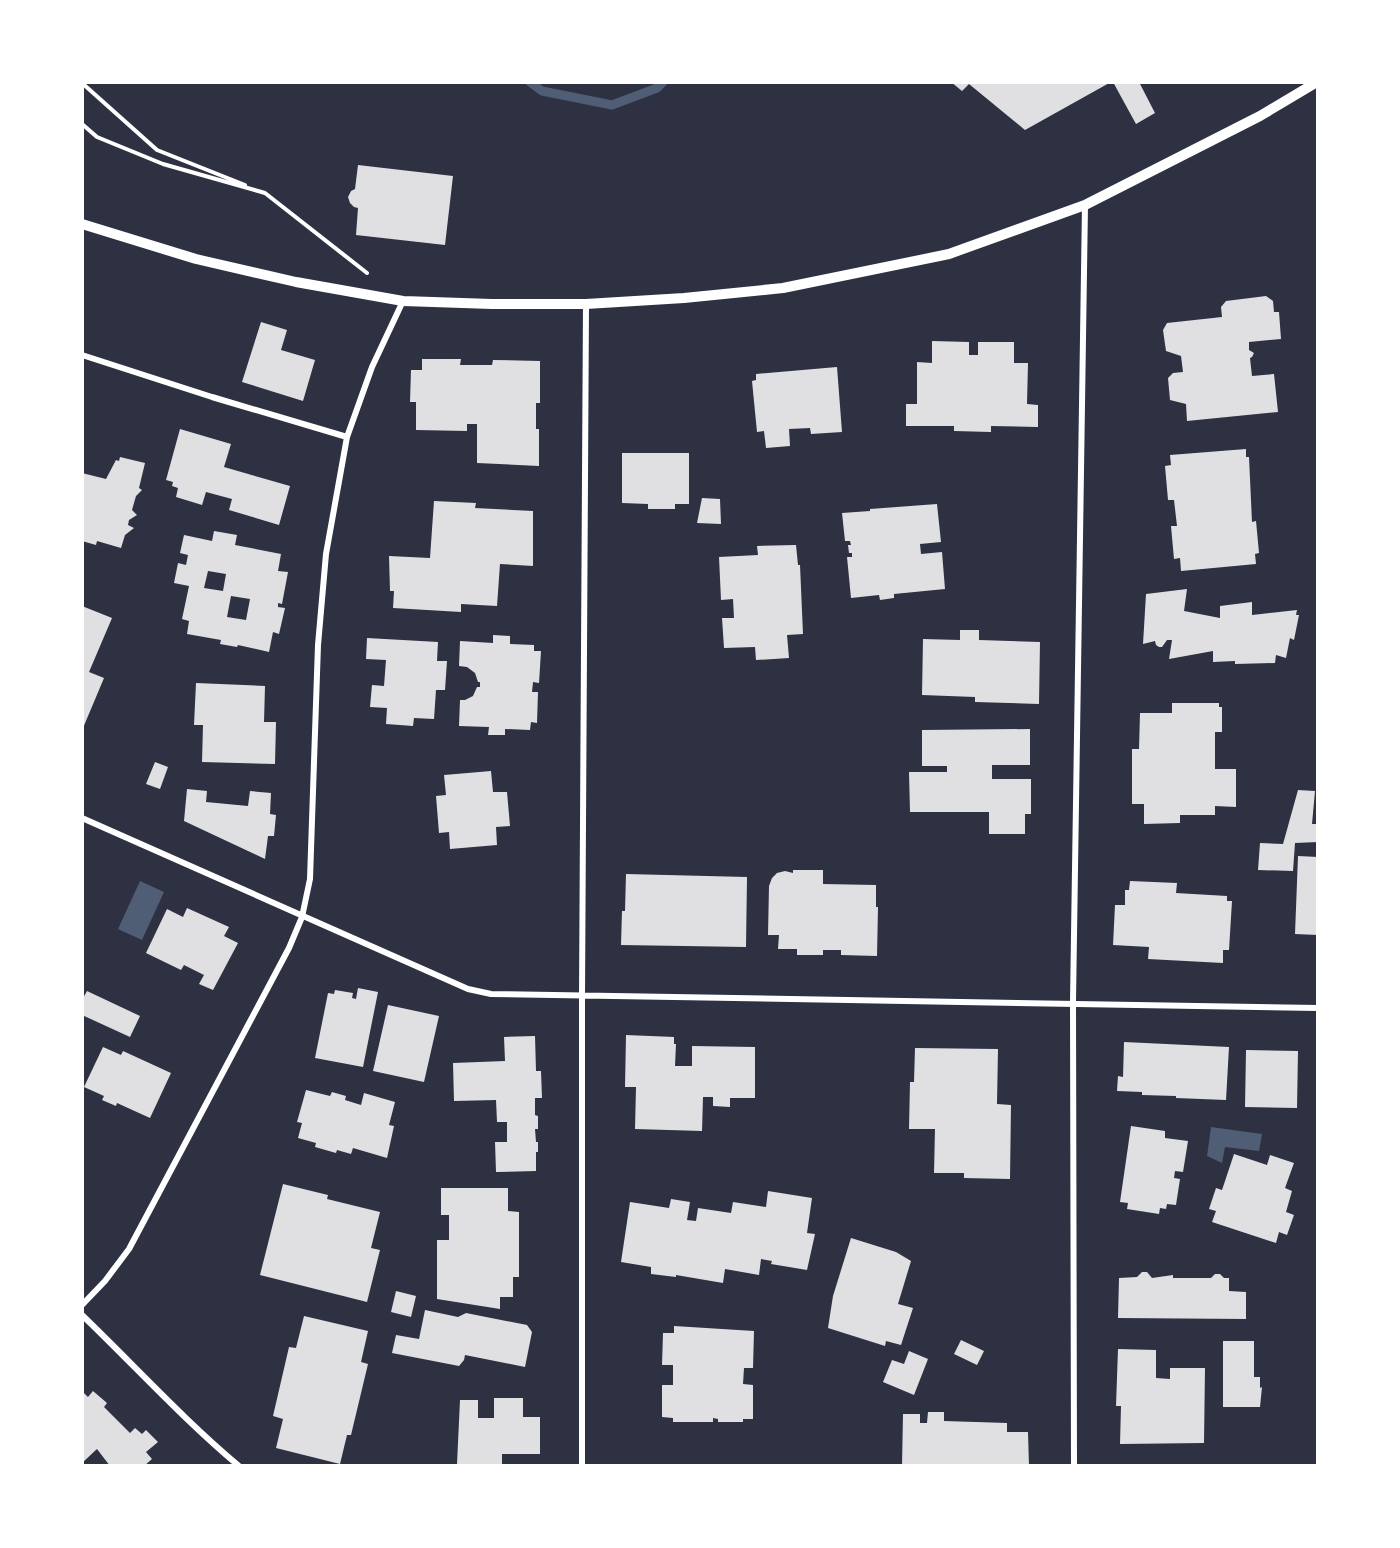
<svg xmlns="http://www.w3.org/2000/svg" width="1400" height="1548" font-family="'Fira Sans Condensed',sans-serif">
<style>
.water{fill:#4f5d75}
.lines{fill:none;stroke-linecap:round;stroke-linejoin:round}
.stream{stroke:#4f5d75;stroke-width:9}
.building{fill:#e0e0e3;fill-rule:evenodd}
.path{stroke:#fff;stroke-width:4}
.minor{stroke:#fff;stroke-width:6}
.tertiary{stroke:#fff;stroke-width:10}
</style>
<rect width="100%" height="100%" fill="#2d3142"/>
<path class="water" d="M140 881 164 892 142 940 118 929Z
M1211 1127 1262 1134 1259 1151 1225 1147 1222 1163 1207 1156Z"/>
<g class="lines">
<path class="stream" d="M530 82 542 91 612 105 657 88 663 82"/>
</g>
<path class="building" d="M951 82H1111L1025 130 969 84 962 91Z
M1113 82H1139L1155 113 1136 124Z
M358 165 453 176 445 245 356 235 358 208 354 207 350 203 348 197 351 191 355 189Z
M1266 296 1273 301 1274 312H1279L1281 339 1249 342V350L1254 353 1252 357 1250 358 1252 376 1274 374 1278 412 1187 421 1186 404 1170 400 1168 378 1173 373 1183 372 1181 356 1166 351 1163 330 1167 323 1222 317 1221 307 1226 301Z
M261 322 287 330 281 350 315 360 303 401 242 382Z
M932 341 969 342V355H978V342H1014V363H1028L1027 404 1038 405V427L991 426V432L954 431V426H906V404H917V362L932 363Z
M422 359H461L460 365H492L493 360 540 361V403H536V429H539V466L477 463V424H467V431L416 430V402H410L411 370H422Z
M837 367 842 432 811 434 810 428 789 429 790 446 766 448 764 431 757 432 752 381 756 380V374Z
M180 429 231 444 224 467 290 486 279 525 229 510 232 499 206 492 202 505 176 497 178 488 172 486 173 482 166 480Z
M1246 449V457H1249L1252 522 1256 521 1259 553 1255 554 1256 564 1181 571 1180 558 1174 559 1171 526H1177L1174 500H1168L1165 466 1171 465 1170 455Z
M622 453H689V504H675V509H648V504L622 503Z
M120 457 145 463 139 488 142 490 136 496 132 510 137 515 129 520 128 525 134 528 125 535 121 548 97 541 96 545 82 541V473L106 479 116 460 119 461Z
M702 498 720 499 721 524 697 523Z
M434 501 476 503 475 508 533 511V566L500 564 497 606 461 604V612L393 608 394 591H390L389 556 430 558Z
M937 504 941 542 920 544 921 554 942 552 945 589 894 594V598L880 600 879 595 851 598 847 557H852V553H849L848 545H851L850 541H845L842 513 870 511V509Z
M214 531 237 535 235 545 281 554 278 571 288 572 282 604 278 603V607L285 608 279 634 273 632 269 652 238 645 237 647 220 644 221 640 187 634 189 621 182 619 189 586 174 583 178 563 186 565 188 555 180 553 184 535 212 541ZM208 571 226 574 223 591 204 588ZM231 596 250 599 246 620 227 617Z
M796 545 798 565H800L803 634 787 635 789 658 756 660 755 647 724 648 722 618H734L733 599 721 600 719 557 758 555 757 546Z
M1187 589 1184 611 1220 618V606L1252 602V615L1297 610 1296 615H1299L1294 640 1290 638 1286 658 1276 655 1275 663 1235 664V661L1213 662V651L1169 659 1172 640H1167L1162 647H1159L1156 645 1155 641 1143 644 1146 594Z
M82 606 112 618 89 672 104 678 83 728Z
M960 630H979V640L1040 642 1039 704 975 702V697L922 695 923 639 960 640Z
M493 635 510 636V644L534 645V651H541L539 683 533 682 532 692H538L537 723 531 722 530 730 505 729V735H488L489 727 459 726 460 700H465L473 696 477 687H480V682H478L475 673 467 667 459 666 460 641 493 643Z
M367 638 438 642 437 661H447L445 690H436L434 719 414 718 413 726 386 724 387 708 370 707 372 685 384 686 386 660 366 659Z
M196 683 265 686 264 722H276L275 764 202 762 203 725H194Z
M1172 703H1219V707H1222V732H1215V769H1236V807L1215 806V815H1180V823L1144 824V804H1132V749H1139L1140 713H1172Z
M1030 729V765H992V779H1031V814H1025V834H989V812H910L909 772H947V766H922V730Z
M155 762 168 767 160 789 146 784Z
M491 771 493 792H507L510 826 496 827 497 845 450 849 449 832 439 833 436 796 446 795 444 775Z
M187 789 207 791 206 802 248 806 250 791 271 793 270 814 276 815 274 836H268L265 859 184 821Z
M1298 790 1315 791 1312 824H1318V842L1295 843 1293 871 1258 870 1260 843 1283 844Z
M1298 856 1318 857V935L1295 934Z
M793 870H823V884L876 885V907H878L877 956 841 955V950H823V955H797V949H778L779 935H768L769 886 772 878 777 873 785 871 793 873Z
M626 874 747 877 746 947 621 945 622 911H625Z
M1130 881 1177 883 1176 893 1227 896V901H1232L1229 950H1223V963L1148 959 1149 947 1113 945 1115 905H1125V890H1129Z
M187 908 229 927 224 936 238 943 213 990 199 984 204 975 184 965 181 970 146 953 167 909 183 917Z
M358 988 378 992 363 1067 315 1058 328 993 334 994 335 990 353 993 352 998 356 999Z
M87 991 140 1016 130 1037 82 1015V1000Z
M388 1005 439 1016 424 1082 373 1071Z
M626 1035 674 1037V1044H676L675 1066H692V1046L755 1047V1098H730V1107L713 1106V1097H703L702 1131 635 1129 636 1087H625Z
M535 1036 536 1071H541L542 1098H535V1115L538 1116V1129H535L536 1142H538V1152H536V1171L496 1172 495 1142H507V1122H497L496 1100 454 1101 453 1063 505 1061 504 1037Z
M1124 1042 1229 1047 1226 1100 1176 1098V1096L1142 1095V1092L1117 1091 1118 1076 1123 1077Z
M103 1047 121 1055 123 1051 171 1073 150 1118 117 1103 116 1106 102 1100 104 1096 84 1087Z
M915 1048 998 1049 997 1104 1011 1105 1010 1179 964 1178V1173H934L935 1129H909L910 1082H914Z
M1246 1050 1298 1051 1297 1108 1245 1107Z
M306 1090 330 1096 332 1092 346 1096 345 1100 361 1105 364 1093 395 1102 389 1125 394 1126 387 1158 353 1148 351 1154 337 1150 336 1153 315 1147 316 1143 298 1138 302 1123 297 1122Z
M1131 1126 1165 1131V1138L1188 1141 1183 1172 1175 1171 1174 1178 1180 1179 1176 1205 1167 1204 1166 1209 1160 1208 1159 1214 1127 1209 1128 1203 1120 1202Z
M1234 1154 1267 1165 1270 1155 1294 1163 1285 1188 1292 1191 1286 1212 1294 1215 1287 1235 1279 1232 1276 1243 1212 1222 1216 1211 1209 1209 1216 1188 1222 1190Z
M283 1184 328 1195 327 1199 380 1212 371 1248 380 1250 367 1302 260 1275Z
M441 1188H508V1211L519 1212V1277H513V1297H500V1309L437 1299V1240H449V1215H441Z
M768 1191 812 1198 807 1233 815 1234 807 1270 771 1264 772 1261 761 1259 759 1275 725 1269 723 1283 676 1275V1277L651 1274V1267L621 1262 630 1202 669 1208 671 1199 690 1202 687 1220 696 1221 698 1208 731 1213 733 1202 766 1207Z
M851 1238 896 1252 911 1261 898 1304 913 1308 901 1345 886 1341 885 1346 828 1328 833 1296Z
M1142 1272H1147L1152 1278 1173 1275V1278H1211L1215 1274H1220L1224 1278H1229V1291L1246 1292V1319L1118 1318 1119 1278 1137 1277Z
M396 1291 416 1296 411 1317 391 1312Z
M425 1310 458 1317 466 1313 527 1325 532 1332 525 1367 465 1355 464 1360 459 1366 392 1353 396 1335 419 1339Z
M304 1316 368 1331 361 1362 368 1364 351 1435H347L340 1464 276 1448 283 1419 273 1416 289 1347 296 1348Z
M674 1326 754 1331 753 1368H744L743 1384 753 1385V1419H743V1422H718V1419L713 1418V1422H673V1418L662 1417V1385H673V1365H662L663 1333H674Z
M961 1340 984 1351 977 1365 954 1354Z
M1223 1341H1254V1377H1260V1388L1262 1387 1260 1407H1223Z
M1118 1349 1156 1350V1378L1170 1379V1368H1205L1204 1443 1120 1444 1121 1406H1116Z
M909 1351 928 1359 914 1395 883 1382 892 1360 904 1364Z
M82 1391 88 1397 93 1391 107 1403 104 1407 130 1433 135 1428 142 1434 146 1430 158 1442 146 1452 152 1459 144 1466H110L97 1449 82 1463Z
M494 1398H523V1417H540V1454H502V1464H457L460 1400H478V1418H494Z
M928 1412H944V1421L1007 1423V1432H1028L1029 1466H953V1464L902 1466 903 1414H920V1423H927Z"/>
<g class="lines">
<path class="path" d="M82 83 157 150 245 185
M82 124 97 137 163 164 265 193 367 273"/>
<path class="minor" d="M82 355 212 397 347 437
M82 818 468 989 491 994 1318 1008
M82 1305 105 1281 129 1249 289 948 302 917 310 879 318 645 326 554 347 437 372 367 403 301
M82 1315C135 1366 183 1419 239 1466
M582 1466V996L586 304
M1074 1466 1073 1002 1085 205"/>
<path class="tertiary" d="M82 224 196 259 296 282 403 301 492 304H586L684 298 783 288 949 254 1085 205 1260 116 1317 82"/>
</g>
<rect width="1400" height="1548" fill="none" stroke="#ffffff" stroke-width="168"/>
</svg>
